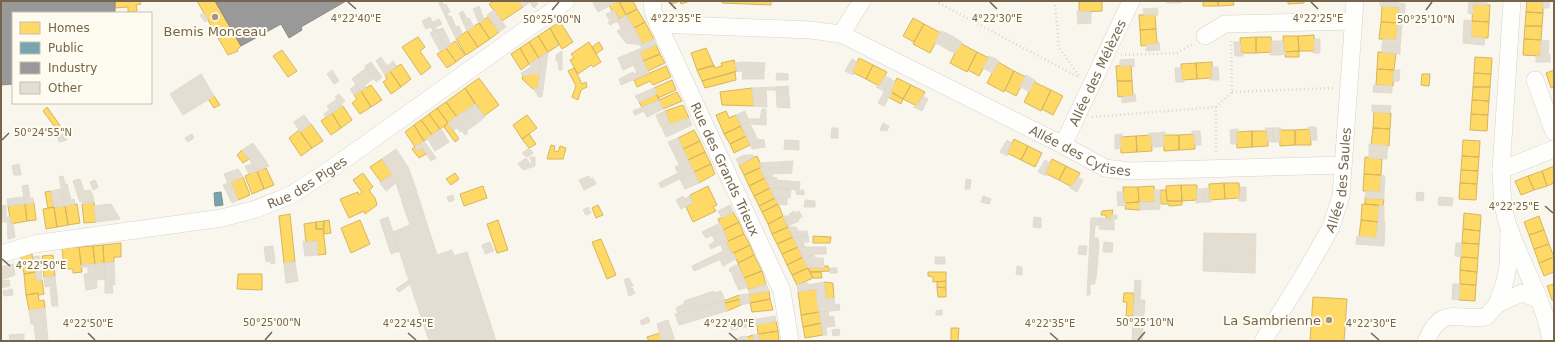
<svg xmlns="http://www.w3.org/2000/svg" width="1555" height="342" font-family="'DejaVu Sans',sans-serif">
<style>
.homes{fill:#ffd966;stroke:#d6b65e}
.public{fill:#76a5af;stroke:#769292}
.industry{fill:#999;stroke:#8e8982}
.building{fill:#e3ddd2;stroke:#e1dbcf}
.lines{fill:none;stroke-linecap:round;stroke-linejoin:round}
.minor-casing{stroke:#d7d3cb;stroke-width:18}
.path{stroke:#dad6d0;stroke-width:2.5;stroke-dasharray:1 3;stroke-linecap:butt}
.minor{stroke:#fefefc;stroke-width:17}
.ticks{fill:none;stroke:#76654d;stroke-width:1.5}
.poi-dot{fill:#a49885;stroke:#fefcf0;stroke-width:1.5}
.labels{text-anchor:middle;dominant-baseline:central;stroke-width:4;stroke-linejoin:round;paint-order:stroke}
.poi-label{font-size:13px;fill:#76654d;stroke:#fefcf0}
.street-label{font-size:13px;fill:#76654d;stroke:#fefcf0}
.ticks-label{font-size:10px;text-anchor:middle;fill:#76654d;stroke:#fefcf0;stroke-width:4;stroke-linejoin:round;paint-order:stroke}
</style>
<rect width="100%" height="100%" fill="#f8f6ed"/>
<path class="homes" d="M115 1H140L141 4 136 5 137 11 128 12V7L115 8Z
M197 1H215L241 46 237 50 238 51 228 55Z
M494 1H519L523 7 502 21 489 4Z
M619 1H633L637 9 626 15Z
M619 1 626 15 619 19 614 10 612 11 609 5Z
M670 1H690L681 4 680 1 672 4Z
M722 1H771V5L722 3Z
M1079 1H1102V11L1079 12Z
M1203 1H1218V6H1203Z
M1218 1H1233L1234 5 1218 6Z
M1288 1H1304V3L1288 4Z
M1527 1H1543V13L1526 12Z
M1473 4 1490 5 1489 22 1472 21Z
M1382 6 1399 7 1398 23 1381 22Z
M637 9 645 22 634 28 626 15Z
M1526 12 1543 13 1542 26H1525Z
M1155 14 1156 29 1140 30 1139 15Z
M488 17 499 32 490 39 479 23Z
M913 18 924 24 914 42 903 36Z
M1472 21 1489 22 1488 38 1471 37Z
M560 22 573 42 562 49 550 28Z
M645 22 654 39 643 45 634 28Z
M1381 22 1398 23 1396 40 1379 39Z
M479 23 490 39 478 47 467 31Z
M924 24 941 33 930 53 913 44Z
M1525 26H1542L1541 40 1524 39Z
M550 28 559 45 548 52 538 36Z
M1156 29 1157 44 1141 46 1140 30Z
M467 31 478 47 466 55 456 39Z
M1314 35 1315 51H1299L1298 36Z
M538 36 548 52 539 58 529 42Z
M1283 36H1298L1299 51 1284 52Z
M418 37 425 47 420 51 431 67 421 75 402 47Z
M1256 37V53H1241L1240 38Z
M1256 37H1271L1272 52 1256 53Z
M1524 39 1541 40 1540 56 1523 55Z
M455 41 465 55 456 62 446 48Z
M529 42 539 58 529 64 520 48Z
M589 42 601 62 593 67 591 65 578 74 570 60 574 58 571 54Z
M599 42 603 49 596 54 592 47Z
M960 43 977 52 967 72 950 63Z
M656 45 660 54 643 61 640 52Z
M446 48 456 62 447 68 437 54Z
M520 48 529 64 521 70 511 54Z
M706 48 714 66 697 70 691 53Z
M282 50 297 71 288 77 273 56Z
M1299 51V57H1285L1286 52Z
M977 52 989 58 979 76 968 70Z
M1378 52 1396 53 1394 70 1377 69Z
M660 54 665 63 648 71 643 61Z
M1475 57 1492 58 1491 74 1474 73Z
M859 58 873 65 866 79 852 72Z
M734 60 737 71 702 81 697 70 714 65 715 68 722 66 721 63Z
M998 62 1014 71 1004 92 987 83Z
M1212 62V78L1197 79 1196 63Z
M1196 63 1197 79 1182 80 1181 64Z
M401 64 411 79 401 87 390 71Z
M873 65 887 72 879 86 866 79Z
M1131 65 1132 81H1117L1116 66Z
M666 66 671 77 653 85 650 81 637 87 634 80Z
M574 68 582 84 586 82 587 87 581 90 578 100 572 97 576 86 568 71Z
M1377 69 1394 70 1393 86 1376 85Z
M1554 70V87L1551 88 1546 73Z
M390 71 401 87 391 94 383 82 387 79 385 75Z
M1014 71 1026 77 1016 96 1005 90Z
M735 72 736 80 705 88 702 81Z
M532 73H540L538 88 533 89 522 79 523 76Z
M1474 73 1491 74 1490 87H1473Z
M1422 74H1430L1429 86 1421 85Z
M479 78 499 105 484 116 465 88Z
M897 78 911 85 903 99 890 92Z
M672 80 676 90 658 98 654 88Z
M1117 81H1132L1133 96 1118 97Z
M1034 82 1051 90 1041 111 1024 102Z
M371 85 382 100 371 107 361 91Z
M911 85 925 92 917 106 903 99Z
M1473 87H1490L1489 101 1472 100Z
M465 88 475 104 457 117 446 102Z
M752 88 754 106 722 105 720 92Z
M1051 90 1063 96 1053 115 1042 109Z
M361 91 371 107 360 114 352 103 357 99 354 95Z
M677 92 682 101 663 109 659 100Z
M892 92 903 99 901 104 888 97Z
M657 94 659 100 642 107 639 102Z
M214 96 220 105 214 108 208 99Z
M1472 100 1489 101 1488 115 1471 114Z
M446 102 457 117 448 123 437 108Z
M683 105 689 118 670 125 665 111Z
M343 106 352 120 341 128 332 113Z
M47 107 59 124 62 131 57 133 54 126 43 111Z
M437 108 448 123 440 129 429 114Z
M726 111 729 118 736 115 741 126 724 134 716 115Z
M1374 112 1391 113 1390 129 1373 128Z
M332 113 341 128 331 135 321 121Z
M429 114 440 129 432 135 421 120Z
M1471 114 1488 115 1487 131 1470 130Z
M527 115 537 128 522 139 513 125Z
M421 120 432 135 424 141 414 125Z
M448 123 459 139 455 142 444 127Z
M311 124 323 141 312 148 300 132Z
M414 125 424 141 415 147 405 132Z
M741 126 746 136 730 144 724 134Z
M1373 128 1390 129 1389 146 1371 145Z
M1310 129 1311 145H1295V130Z
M299 130 312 148 301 156 289 138Z
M694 130 700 141 683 149 678 138Z
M1279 130H1295V145L1280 146Z
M1252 131H1267L1268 146 1252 147Z
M1252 131V147L1237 148 1236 132Z
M529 134 536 144 529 148 522 139Z
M1194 134 1195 149 1179 150V135Z
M1151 135 1152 151 1137 152 1136 136Z
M1163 135H1179V150L1164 151Z
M746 136 750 145 734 153 730 144Z
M1136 136 1137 152 1121 153 1120 137Z
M1014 139 1028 146 1021 160 1007 153Z
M1463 140 1480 141 1479 157 1462 156Z
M700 141 705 152 688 160 683 149Z
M551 145 555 146 554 151 558 152 560 146 566 148 563 159H547Z
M1028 146 1042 153 1035 167 1021 160Z
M415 147 418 151 422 148 426 154 419 158 412 149Z
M242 150 249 159 243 163 237 155Z
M705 152 711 164 694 172 688 160Z
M757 156 762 167 744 175 739 165Z
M1462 156 1479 157 1478 171 1461 170Z
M1365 157 1382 159 1381 175 1364 174Z
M382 159 392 174 381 182 370 167Z
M1052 159 1066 166 1059 180 1045 173Z
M711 164 715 174 699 183 694 172Z
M1066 166 1080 173 1072 187 1059 180Z
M1554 166V183L1547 186 1542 171Z
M266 168 274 185 264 189 257 171Z
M760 168 765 178 749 186 744 175Z
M1461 170 1478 171 1477 184 1460 183Z
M257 171 264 189 252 194 245 176Z
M1542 171 1547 186 1534 190 1528 176Z
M363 173 373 187 369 190 375 198 377 205 365 214 364 211 349 218 340 199 358 192 359 195 362 192 353 180Z
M455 173 459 179 451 185 446 179Z
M1364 174 1381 175 1380 192 1363 191Z
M1528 176 1534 190 1521 195 1515 181Z
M243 177 250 195 238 200 231 182Z
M765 178 770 188 754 196 749 186Z
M1224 183 1225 199 1209 200V184Z
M1224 183H1239L1240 198 1225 199Z
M1460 183 1477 184 1476 200 1459 199Z
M1181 185 1182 201H1167L1166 186Z
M1181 185H1197V200L1182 201Z
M483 186 487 198 464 206 460 194Z
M708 186 717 205 713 207 716 211 693 222 686 207 693 203 690 195Z
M1154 186 1155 202H1139L1138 187Z
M1123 187H1138L1139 202 1124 203Z
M770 188 775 198 759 206 754 196Z
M1160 190H1166L1167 201H1182V205L1169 206V204H1161Z
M51 191 54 207 48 208 45 192Z
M775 198 778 204 762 212 759 206Z
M1365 198 1384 199 1383 206 1365 204Z
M94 202 96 222 84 223 82 204Z
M1139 202 1140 210 1125 209 1126 203Z
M34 203 36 220 27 221 25 204Z
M25 204 27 221 11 224 8 206Z
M75 204H77L80 223 68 225 65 206Z
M778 204 783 216 768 224 762 212Z
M1362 204 1379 205 1378 222 1361 220Z
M598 205 603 215 596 218 592 208Z
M65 206 68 225 57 227 54 207Z
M54 207 57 227 46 229 43 209Z
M1113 210 1111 219H1106V215H1101L1102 211Z
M733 212 739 222 723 230 718 219Z
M1464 213 1481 215 1480 231 1463 229Z
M290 214 295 262 284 263 279 216Z
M783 216 788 227 772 234 768 224Z
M1539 216 1544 230 1529 235 1524 222Z
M329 220 331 233 324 234V221Z
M360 220 370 244 351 253 341 228Z
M498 220 508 250 497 253 487 224Z
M1361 220 1378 222 1376 238 1359 237Z
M324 221 323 229H316V222Z
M316 222V229H323L326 254 318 255 317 241 306 242 304 224Z
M739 222 744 234 728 241 723 230Z
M788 227 793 237 777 244 772 234Z
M1463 229 1480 231 1479 244 1462 243Z
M1544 230 1549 244 1534 249 1529 235Z
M744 234 750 245 732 254 726 242Z
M813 236 831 237 830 243H813Z
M793 237 798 247 782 254 777 244Z
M601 239 616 275 607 279 592 242Z
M121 243V257H114V262L104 263 103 245Z
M1462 243 1479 244 1478 258 1461 257Z
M1549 244 1554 257 1539 263 1534 249Z
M103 245 104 263 95 264 93 246Z
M750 245 754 255 738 263 733 253Z
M93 246 95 264 81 265 79 247Z
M79 247 82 272 73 273V269H64L62 248Z
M798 247 803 257 787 265 782 254Z
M32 254 35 272 24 274 21 256Z
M53 255 55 276 44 277 42 256Z
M754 255 762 271 744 278 738 263Z
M803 257 808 268 792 275 787 265Z
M1461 257 1478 258 1477 272 1460 270Z
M1554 257V272L1544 276 1539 263Z
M824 266H828L830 271 810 272 808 268 818 267V268H824Z
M808 268 813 278 797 285 792 275Z
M1460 270 1477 272 1476 285 1460 284Z
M762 271 766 284 749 290 744 278Z
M35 272 36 280H42L44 294 39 295 38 293 26 295 24 274Z
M810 272H821L822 278H813Z
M928 272H946V281L933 282V277L928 276Z
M238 274H262V290L237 289Z
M946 281V288L937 287V282Z
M824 282 833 283 834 298 826 299Z
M1460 284 1476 285 1475 301 1459 300Z
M1554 284V300H1552L1547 286Z
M937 287 946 288V297H938Z
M816 289 819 312 801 315 798 292Z
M769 291 770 299 750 303 749 294Z
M38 293 39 301 44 300 45 308 29 310 26 295Z
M1124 293H1134L1133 316H1126L1127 302H1123Z
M739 295 740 299 726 303 724 301Z
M1313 297 1347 299 1344 341H1310Z
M740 299 741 305 727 311 724 301 726 303Z
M770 299 773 310 752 312 750 303Z
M819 312 821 323 803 327 801 315Z
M776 321 778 331 758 334 757 324Z
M821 323 823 335 805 338 803 327Z
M951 328H959L958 341H951Z
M778 331 779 341H760L758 334Z
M660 333 661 339 656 341H649L647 337Z
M753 335 754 341H748L747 337Z"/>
<path class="public" d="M221 192 223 205 215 206 214 193Z"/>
<path class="industry" d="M1 1H115V13H13V84L1 85Z
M215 1H346L301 27 302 30 289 38 281 24 241 46Z"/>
<path class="building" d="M442 1 443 5 446 4 450 12 447 13 449 17 451 16 456 27 459 26 462 34 456 39 439 3Z
M519 1H529L530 2 523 7Z
M529 1H536L538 4 534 8Z
M596 1H618L598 12 593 3Z
M1167 1H1181V3H1167Z
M1380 1H1399L1398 3 1405 4 1404 23H1398L1399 7 1380 6Z
M1469 1H1487V5L1473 4V14L1468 13Z
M1543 1H1550L1549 8H1543Z
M479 6 484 20 479 23 473 9Z
M1157 8 1158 15 1155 16V14L1144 15 1143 9Z
M494 10 506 27 499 32 487 15Z
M614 10 619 20 610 25 608 22 610 21 606 14Z
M463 11 467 19 469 18 474 27 467 31 459 13Z
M1077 11 1091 12V23L1078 24Z
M204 13 208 20 205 22 200 15Z
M626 15 634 28 627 32 624 27 621 28 617 21Z
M430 17 446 48 440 51 430 33 433 31 431 27 426 29 422 21Z
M439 19 442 24 436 27 433 22Z
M1464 20 1472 21 1471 37 1485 38 1484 45 1463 43Z
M1398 23 1402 24 1400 47 1382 46 1383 39 1396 40Z
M624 27 627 32 634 28 643 45 626 43 617 31Z
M443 28 451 44 446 48 437 30Z
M941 31 946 33 940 45 935 43Z
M946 33 952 36 945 48 940 45Z
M952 36 957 39 950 51 945 48Z
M654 39 656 45 640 52 643 61 623 70 618 58 642 48 640 45Z
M957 39 962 42 955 53 950 51Z
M1314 39H1320V53H1313V51H1315Z
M1541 40 1549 41 1548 54H1550V62H1536V56H1540Z
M1271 41H1277L1278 55H1270V52H1272Z
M1277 41H1283L1284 52H1286V54L1278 55Z
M1157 42H1159L1160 50 1146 51V45L1157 44Z
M1234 42H1240L1241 53H1243V56H1235Z
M1382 46 1400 47V54L1382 52Z
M562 51V70H559L558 61H556V55Z
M548 52 542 97H538V95L533 89 538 88 541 64 539 58Z
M988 56 994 58 987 70 983 68 989 58Z
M381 57 390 71 385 75 376 61Z
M539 58 541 64 540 73 523 76 521 73 531 67 529 64Z
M994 58 999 61 992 73 987 70Z
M852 59 857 62 852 72 854 73 853 75 845 71Z
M1134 59V67H1132L1131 65 1120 66V60Z
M393 61 397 66 390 71 387 66Z
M643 61 648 71 638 75 634 66Z
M371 62 382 77 376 82 365 66Z
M743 62 765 63 764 72 737 71 735 63Z
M1212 67H1218L1219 80H1210V78H1212Z
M366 68 374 78 365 85 366 88 361 91 352 79Z
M1175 68H1181L1182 80 1184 79V82H1176Z
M332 70 339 81 334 84 327 74Z
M1394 70H1400L1399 81H1393Z
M648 71 649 73 621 85 619 79 633 72 634 74 637 73 638 75Z
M743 72H764V79H742Z
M777 73 788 74V80H776Z
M201 74 214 96 183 115 170 94Z
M1026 75 1031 78 1025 89 1020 87Z
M885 76 891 79 884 91 876 87 878 85 879 86Z
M1031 78 1036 81V82H1034L1029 92 1025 89Z
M891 79 895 82 890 92H892L884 106 878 103Z
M356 85 361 91 354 95 350 89Z
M1374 85 1392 86V93L1373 92Z
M788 86 790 108 777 107 776 87Z
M776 87V90H766L767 107 754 106 752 88Z
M654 88 657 94 639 102 635 96Z
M339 94 345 101 341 104 343 106 332 113 327 106 337 99 335 97Z
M1133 94H1135L1136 101 1122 103V97L1133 96Z
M923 96 928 99 922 111 914 107 916 105 917 106Z
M659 100 663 109 647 117 644 111 635 115 633 111Z
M475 104 485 117 475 125 465 111Z
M1372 105 1391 106 1390 113 1372 112Z
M762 109H765L766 111V125L751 124 749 122 741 125 736 115 745 111 748 119H760Z
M329 110 332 113 326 117 324 114Z
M465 111 475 125 466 131 456 117Z
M665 111 670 125 661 127 656 115Z
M304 115 311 124 300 132 294 122Z
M456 117 468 133 465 135 462 131 460 132 457 128 453 130 448 123Z
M689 118 692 125 666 137 662 127Z
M749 122 754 132 746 136 741 125Z
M883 123 889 126 887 131 880 130Z
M1308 127H1316L1317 140H1311L1310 129H1308Z
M832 128H838V138H831Z
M1265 128H1273L1274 142H1268L1267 131H1266Z
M1273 128H1281V130H1279L1280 142H1274Z
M441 129 449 142 440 148 432 135Z
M1238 129V132H1236L1237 144H1231L1230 130Z
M1192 131H1200L1201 145H1195L1194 134H1192Z
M754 132 757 139 764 140 751 146 746 136Z
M1165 132V135H1163L1164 146 1158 147V133Z
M1149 133H1158V147H1152L1151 135 1149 136Z
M64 134 67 140 59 142 57 135Z
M192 134 194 138 188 142 185 138Z
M1122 134 1123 137H1120L1121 148 1115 149V135Z
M432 135 440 148 435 151 427 138Z
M678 138 683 149 674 154 668 142Z
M764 140 765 147 752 149 751 146Z
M785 140 799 141V150L784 149Z
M1007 140 1012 143 1007 153 1009 154 1007 156 1000 152Z
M424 141 436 158 431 161 422 148 418 151 415 147Z
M253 143 265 160 269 166 257 171 249 159 242 150Z
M1369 144 1388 146 1387 152 1369 151Z
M529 148 533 153 527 157 522 153Z
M396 149 408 167 417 192 401 198 394 177 382 159Z
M683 149 688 160 679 164 674 154Z
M1369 151 1387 152V159L1369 158Z
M744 155H753L754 157 739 165 736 159Z
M530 157H535V166L523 170 518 164 526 158 530 164 532 163Z
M688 160 694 172 661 188 659 183 678 173 675 167Z
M1045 160 1050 163 1045 173 1047 174 1046 176 1038 172Z
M793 161 792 167 768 168 762 167 760 163Z
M19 164 21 175H14L12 166Z
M252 164 257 171 249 174 245 166Z
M762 167 768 168 792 167V173L772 174V177L765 178 760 168Z
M238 169 243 177 231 182 238 200 232 203 223 185 228 183 224 174Z
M694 172 699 183 685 189 680 179Z
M392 174 396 183 386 191 380 183Z
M1381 175 1385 176 1384 192 1380 191Z
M63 176 65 184H67L71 200 74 199 75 204 65 206 59 177Z
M589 176 590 179 581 184 579 180Z
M772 177 777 178V180L800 182 799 190 770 188 765 178Z
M1078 177 1083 180 1077 192 1070 188 1071 186 1072 187Z
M593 178 596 184 584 190 581 184Z
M80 179 84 191 90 190 93 196 94 202 83 204 82 201 80 202 73 181Z
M966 179 971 180 970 189H965Z
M95 180 98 187 93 190 90 182Z
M28 185 30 199 33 198 34 203 25 204 22 186Z
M1240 187H1246V201H1239L1238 198H1240Z
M770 188 791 189 790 198H775Z
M1209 188V200L1211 199V202H1203V189Z
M61 189 65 206 54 207 51 191Z
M1197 189H1203V202L1196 203V200H1197Z
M796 190H804V195L796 194Z
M1154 190H1160V209L1140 210 1139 202H1155Z
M1366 191 1384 192V199L1365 198Z
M1117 192H1123L1124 203H1126V205L1118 206Z
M1417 192 1424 193 1423 201 1416 200Z
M417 193 437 255 452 250 454 256 467 252 496 341H429L393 232 410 225 401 199Z
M453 195 454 200 449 202 447 197Z
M683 196 684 199 690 196 693 203 681 209 676 200Z
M983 196 991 199 989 204 981 202Z
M24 197 25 204 8 206 7 199Z
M1439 197 1453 198 1452 206 1438 205Z
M775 198H787V205L778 204Z
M805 200 815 201V207H804Z
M111 204 120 219 96 222 94 206Z
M6 205V222H1V206Z
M730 205 733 212 722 218 718 211Z
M1379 205 1384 206V222H1378Z
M588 207 591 213 586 215 583 210Z
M794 211 795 213 799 211 802 217 798 219 799 221 788 226 783 216H790L789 214Z
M1111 215H1117V219H1114V230L1099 229 1100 218 1111 219Z
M7 217H10L11 224 13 223 15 237 8 239Z
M388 217 399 251 391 254 380 220Z
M1034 217 1041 218V228L1033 227Z
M1091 218H1100V225H1095L1094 238H1098L1099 245 1096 279H1095V284H1090V295H1087Z
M1378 222H1385L1384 246 1356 244 1357 236 1376 238Z
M720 223 723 230 706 238 702 232Z
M788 227H796L798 231H807L808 236 793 237Z
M723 230 728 241 711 249 709 245 715 241 712 235Z
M1204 233 1256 234 1255 273 1203 271Z
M808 236 809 242H803L805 247H798L793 237Z
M303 241 306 242 317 241 318 255 305 256Z
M490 242 492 246 483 249 482 245Z
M726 242 732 254 694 271 692 266 723 251 721 245Z
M1104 242 1113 243 1112 252H1103Z
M1456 243H1462L1461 257 1455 256Z
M273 246 275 263 271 264V261L266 262 264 247Z
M1079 246H1087L1086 255 1078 254Z
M492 247 494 251 485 254 484 250Z
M798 247H826V254H814L803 258Z
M733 253 736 259 723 266 720 260Z
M814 254 815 258H823L824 268H818V267L808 268 803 258Z
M39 256 41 269 35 270 33 257Z
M935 257H945V264H935Z
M114 262 115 285 112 284 113 293H105V263Z
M295 262 298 281 286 283 284 263Z
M105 263V279L97 280 95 264Z
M13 264 15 275 1 280V267Z
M95 264 97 288 86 290 84 274H88V267H81V265Z
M735 265H738L744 278 735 282 731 271 730 272 729 269Z
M1017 266 1022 267V275L1016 274Z
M830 268H837V273H830Z
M41 269 42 280H36L35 270Z
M55 276 58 306H52L50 286 45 287 44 277Z
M629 278 633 286 627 289 624 280Z
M744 278 748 288H745L739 290 735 282Z
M9 280 10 286 1 288V281Z
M409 280 410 284 399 292 396 289Z
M1135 280 1141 281 1140 300H1145L1142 341H1132Z
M807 282 808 285 824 282 826 299 817 300 816 289 798 292 797 285Z
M766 284 769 291 749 294V290Z
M1453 284H1460L1459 300 1452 299Z
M632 288 635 293 629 296 627 290Z
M12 289 13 295 4 296 3 291Z
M714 291 715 293 721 291 725 300 678 313 676 308 685 303 684 301Z
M749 294 750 303 741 305 739 295Z
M834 298 835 305 839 304 840 310 819 312 817 300Z
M724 301 727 311 679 325 675 314Z
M45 308 48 341H36L34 324H31L29 310Z
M942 310V315H936V311Z
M828 311 829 317 834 316V321L821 323 819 312Z
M775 316 776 321 732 330 730 324Z
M648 317 650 322 642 325 640 321Z
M91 318 98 319 97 328H91Z
M98 318H104V326H98Z
M668 320 675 341H656L661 339 657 324Z
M834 321 835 326 822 328 821 323Z
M822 328H826L827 335H823Z
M839 329 840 335 833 336 832 330Z
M24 334V341H10L9 335Z
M758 334 760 341H754L753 335Z
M747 336 748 341H737V339L740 337Z"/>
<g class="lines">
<defs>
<g id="minor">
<path id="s1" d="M652 1 653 11 658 24 782 291 790 341"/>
<path d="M1512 1 1501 170C1502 189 1502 210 1509 228 1522 265 1545 303 1551 341"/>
<path d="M658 24 810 30 841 34 862 1"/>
<path id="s2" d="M841 34 1063 145 1105 168 1130 171 1343 165"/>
<path d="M1205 36 1225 24 1354 21"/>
<path d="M1535 80 1554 132"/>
<path id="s3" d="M1063 145 1131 1"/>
<path d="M1501 170 1554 149"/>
<path id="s4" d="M1 254 34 244 222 218 256 209 291 195 331 169 566 1"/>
<path d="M1497 304 1522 293 1538 299"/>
<path id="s5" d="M1263 341 1305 273 1331 227 1341 196 1355 1"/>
<path d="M1426 341C1443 304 1454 321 1486 317L1497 304 1504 285 1508 266 1509 233"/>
</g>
</defs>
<use href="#minor" class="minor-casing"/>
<path class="path" d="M935 1 1080 78
M1055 1 1059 48 1079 76
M1121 55 1177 53 1194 43
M1232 92 1333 88
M1216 107 1232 92 1231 38
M1092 117 1216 107V153"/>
<use href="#minor" class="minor"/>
</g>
<path class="ticks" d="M348 2 356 9M669 2 676 9M990 2 997 9M1311 2 1318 9M552 10 559 2M1426 10 1432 2M2 140 9 133M1545 206 1553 213M2 259 10 266M88 333 95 340M408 333 416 340M729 333 737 340M1050 333 1058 340M1371 333 1379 340M265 340 272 332M1138 340 1145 332"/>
<g class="poi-dot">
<circle cx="215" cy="17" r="4"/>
<circle cx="1329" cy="320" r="4"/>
</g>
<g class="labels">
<g class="poi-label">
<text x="215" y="31">Bemis Monceau</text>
<text x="1321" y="320" text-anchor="end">La Sambrienne</text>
</g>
<g class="street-label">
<text stroke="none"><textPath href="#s3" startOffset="80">Allée des Mélèzes</textPath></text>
<text stroke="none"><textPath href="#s2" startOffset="267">Allée des Cytises</textPath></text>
<text stroke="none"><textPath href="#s1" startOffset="184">Rue des Grands Trieux</textPath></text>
<text stroke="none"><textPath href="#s5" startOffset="181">Allée des Saules</textPath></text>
<text stroke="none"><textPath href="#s4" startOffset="317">Rue des Piges</textPath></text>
</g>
</g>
<g class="ticks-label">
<text x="356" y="22">4°22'40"E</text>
<text x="676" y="22">4°22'35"E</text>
<text x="997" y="22">4°22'30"E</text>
<text x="1318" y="22">4°22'25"E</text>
<text x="552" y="23">50°25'00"N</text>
<text x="1426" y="23">50°25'10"N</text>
<text x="43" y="136">50°24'55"N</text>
<text x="1514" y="210">4°22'25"E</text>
<text x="41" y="269">4°22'50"E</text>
<text x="272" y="326">50°25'00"N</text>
<text x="1145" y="326">50°25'10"N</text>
<text x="88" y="327">4°22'50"E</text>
<text x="408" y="327">4°22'45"E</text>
<text x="729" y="327">4°22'40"E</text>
<text x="1050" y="327">4°22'35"E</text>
<text x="1371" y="327">4°22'30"E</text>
</g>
<rect width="1555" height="342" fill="none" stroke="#76654d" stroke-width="4"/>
<rect x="12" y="12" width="140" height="92" fill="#fefcf0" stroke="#c8c0af"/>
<rect x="20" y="22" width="20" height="12" fill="#ffd966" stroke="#c8c0af"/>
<text x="48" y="32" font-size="12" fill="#76654d">Homes</text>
<rect x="20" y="42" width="20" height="12" fill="#76a5af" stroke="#c8c0af"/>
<text x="48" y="52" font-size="12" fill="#76654d">Public</text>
<rect x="20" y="62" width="20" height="12" fill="#999999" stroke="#c8c0af"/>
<text x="48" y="72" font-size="12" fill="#76654d">Industry</text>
<rect x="20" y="82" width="20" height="12" fill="#e3ddd2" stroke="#c8c0af"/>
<text x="48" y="92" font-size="12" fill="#76654d">Other</text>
</svg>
